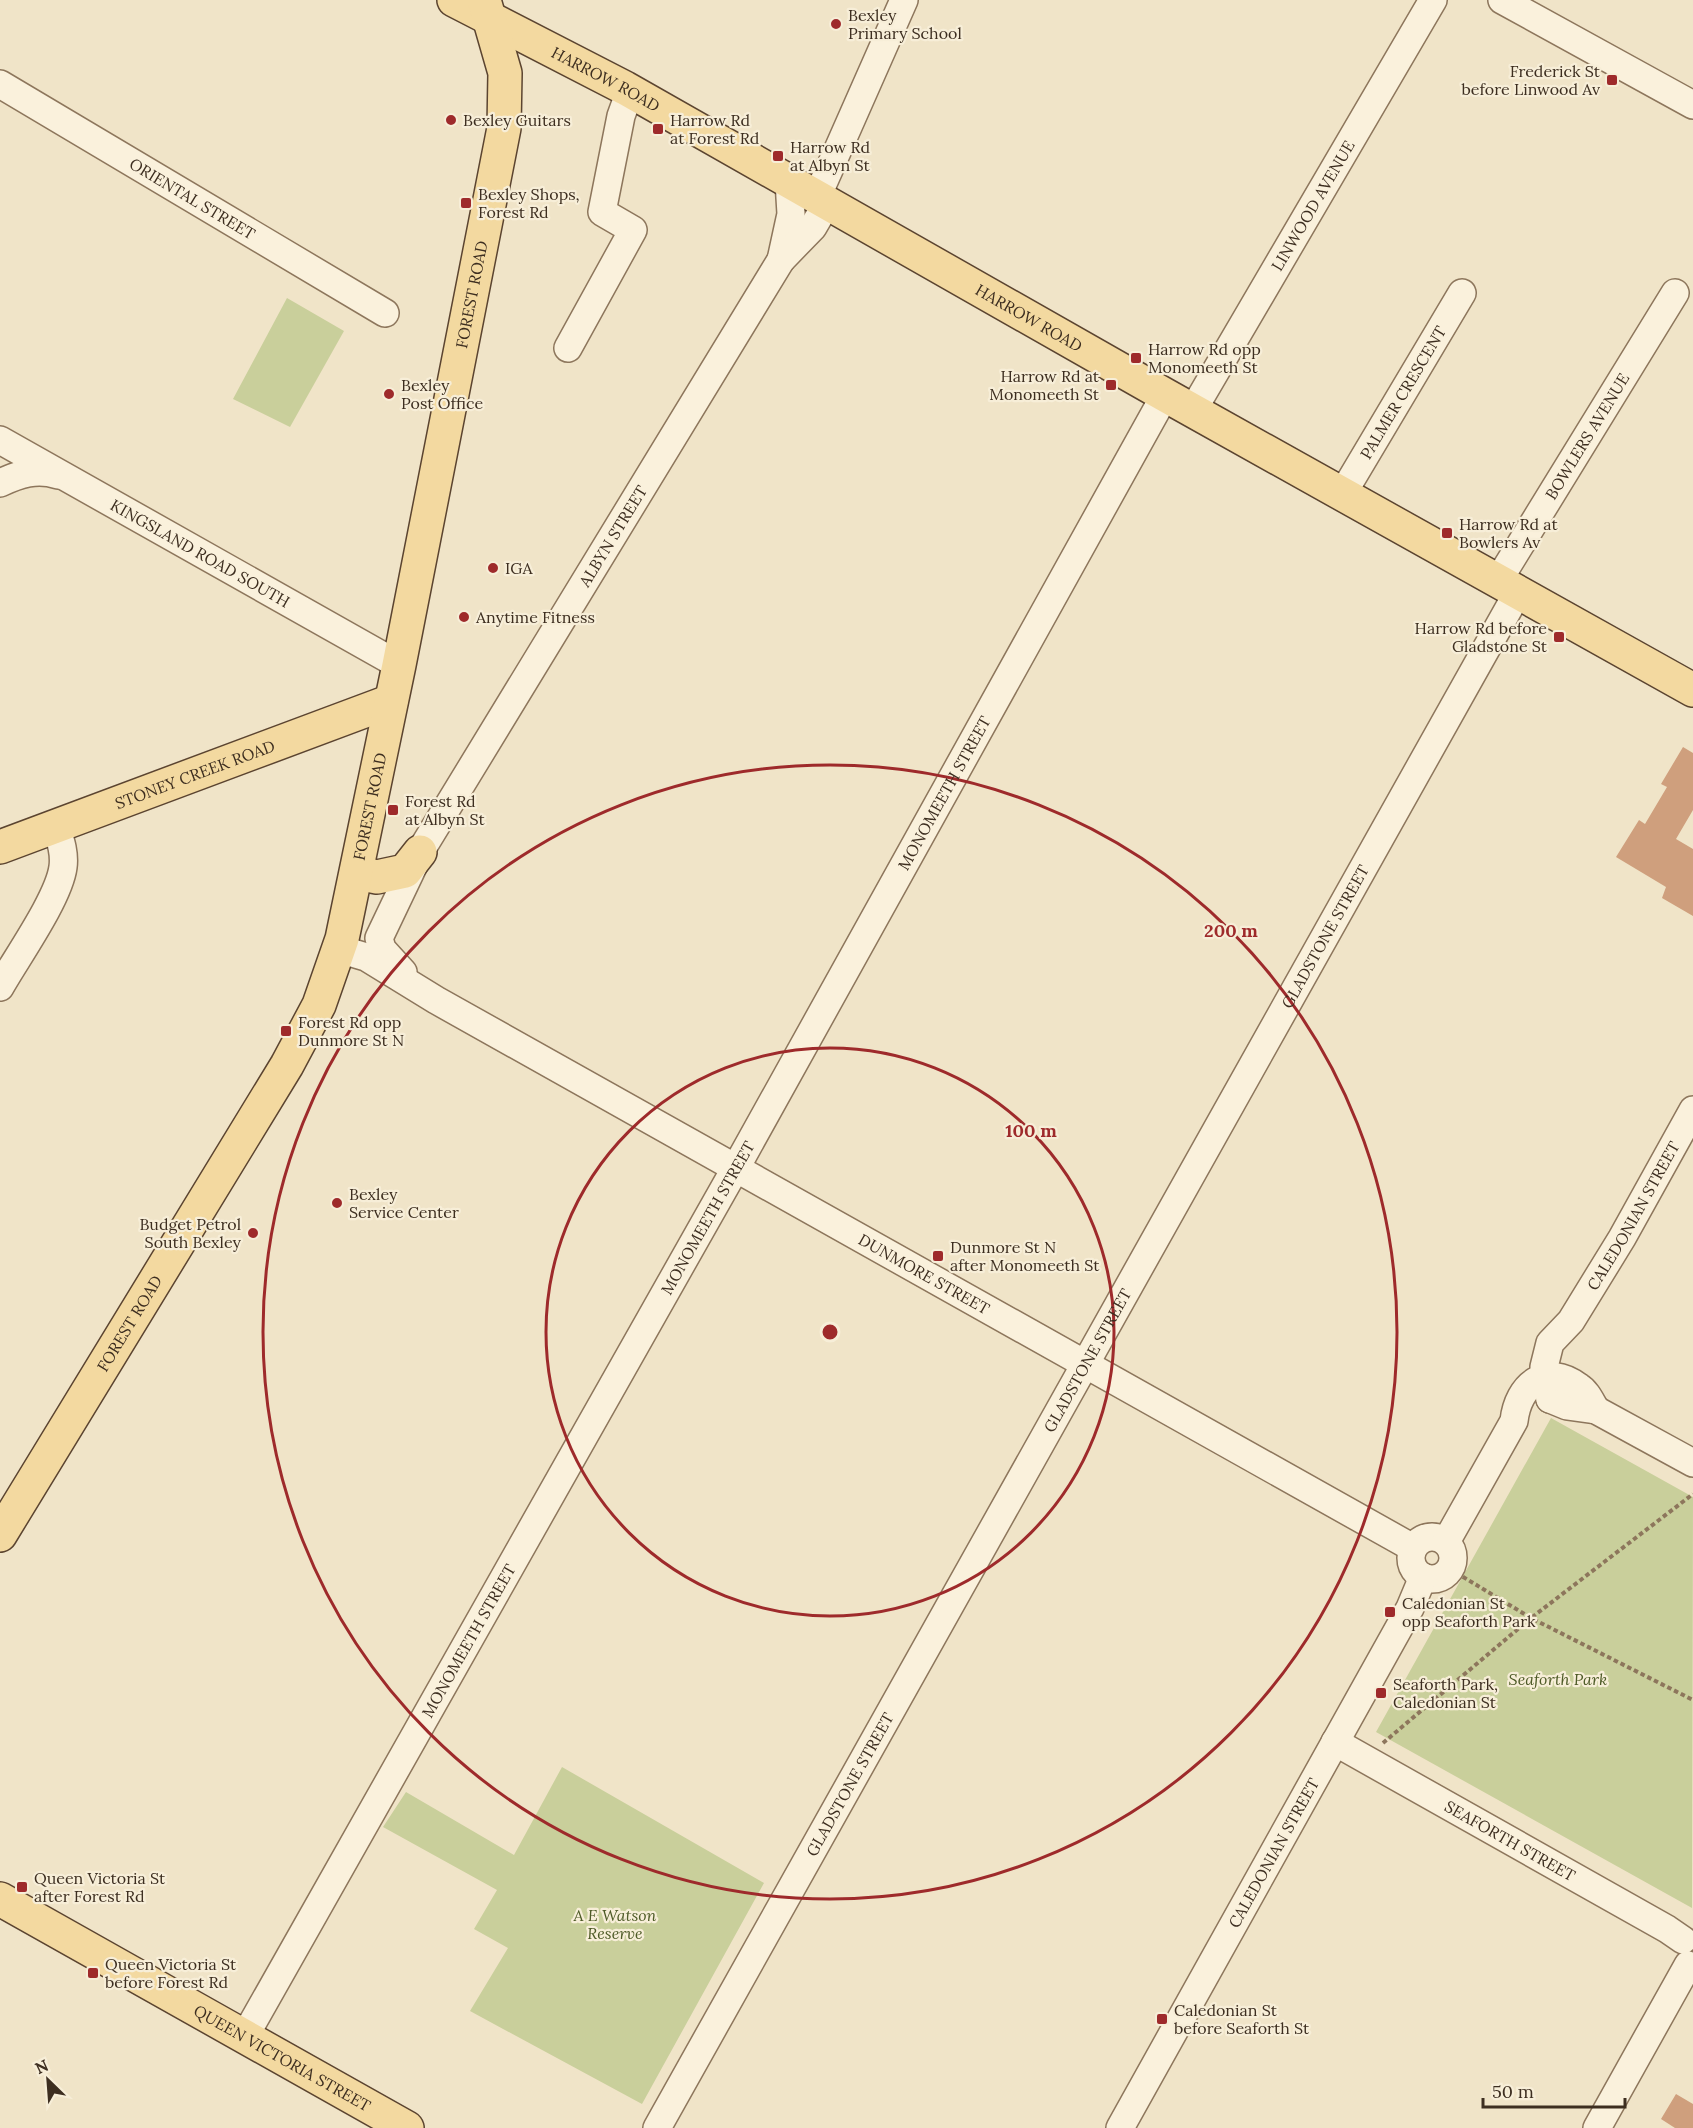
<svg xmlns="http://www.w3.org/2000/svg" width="1693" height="2128" font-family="Lora,serif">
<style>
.green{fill:#c9cf9b}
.building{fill:#cf9f7d}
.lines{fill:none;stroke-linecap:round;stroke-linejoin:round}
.minor-casing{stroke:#8d765c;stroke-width:30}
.major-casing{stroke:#5b4430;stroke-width:36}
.path{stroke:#8d765c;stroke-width:4;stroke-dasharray:4.5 3;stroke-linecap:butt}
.minor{stroke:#faf1dc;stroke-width:27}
.major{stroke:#f3d9a0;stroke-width:33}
.ring{fill:none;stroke:#9e2a2b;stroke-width:3}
.poi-dot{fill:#9e2a2b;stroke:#f7eed8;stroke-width:2}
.labels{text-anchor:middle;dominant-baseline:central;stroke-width:4.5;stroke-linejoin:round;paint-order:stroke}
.poi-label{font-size:16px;fill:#3d2e20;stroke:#f7eed8;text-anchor:start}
.street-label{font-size:16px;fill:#3d2e20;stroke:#f7eed8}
.park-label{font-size:16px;font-style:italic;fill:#4d5a26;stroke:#f7eed8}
.centre{fill:#9e2a2b;stroke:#f7eed8;stroke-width:3}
.ring-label{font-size:18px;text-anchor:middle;font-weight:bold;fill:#9e2a2b;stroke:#f7eed8;stroke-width:4.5;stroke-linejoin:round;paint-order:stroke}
</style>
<rect width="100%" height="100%" fill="#f0e4c8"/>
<path class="green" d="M287 298 344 331 290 427 233 399Z
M1551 1418 1693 1497 1692 1908 1376 1732Z
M562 1767 764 1883 642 2104 470 2011 508 1948 474 1929 497 1890 383 1827 406 1792 514 1855Z"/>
<path class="building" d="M1683 747 1693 753V810L1676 839 1693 849V916L1662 898 1666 887 1616 857 1639 820 1645 824 1667 787 1661 784Z
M1676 2094 1693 2104V2128H1675L1661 2119Z"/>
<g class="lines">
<defs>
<g id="minor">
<path d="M1502 0 1693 105"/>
<path id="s1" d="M0 84 385 313"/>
<path d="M817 197 904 0"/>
<path d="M781 260 791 214 789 181"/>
<path d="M568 348 633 230 602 212 621 116 630 91"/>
<path id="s2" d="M1193 410 1433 0"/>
<path id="s3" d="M0 440 399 665"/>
<path d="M0 483C19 474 37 468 58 475"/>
<path id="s4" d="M1343 493 1462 293"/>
<path id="s5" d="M1498 581 1675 293"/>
<path id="s6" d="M339 949 366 957 436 1000 1413 1548"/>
<path id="s7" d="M403 972 382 949 379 938 420 852 781 260 813 227 827 203"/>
<path d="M0 987C17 957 59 898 63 867 65 853 60 839 56 826"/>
<path id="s8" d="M1550 1399 1544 1367 1550 1343 1571 1321 1622 1238 1693 1110"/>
<path d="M1550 1399 1567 1406 1596 1410 1693 1463"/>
<circle cx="1432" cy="1558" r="21"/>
<path d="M1446 1542 1514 1421C1518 1385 1546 1362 1579 1387 1587 1392 1591 1402 1596 1410"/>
<path id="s9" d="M1335 1742 1667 1929 1683 1940"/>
<path id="s10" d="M245 2036 743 1155 1165 395"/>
<path id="s11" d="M657 2128 1518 592"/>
<path id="s12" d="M1120 2128 1410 1608 1423 1577"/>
<path d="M1597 2128 1688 1965"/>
</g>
<g id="major">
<path id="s13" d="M454 0 625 88 1165 395 1693 690"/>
<path id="s14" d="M0 847 391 701"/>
<path d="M357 873 377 877 405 871 420 852"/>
<path id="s15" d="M0 1535 287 1065 319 1005 342 939 399 665 504 128 505 73 484 0"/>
<path id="s16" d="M0 1899 407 2128"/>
</g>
</defs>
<use href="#minor" class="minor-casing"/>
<use href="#major" class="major-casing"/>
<path class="path" d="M1450 1569 1531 1618 1693 1700
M1383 1743 1531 1618 1693 1494"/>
<use href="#minor" class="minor"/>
<use href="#major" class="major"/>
</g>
<g class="ring">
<circle cx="830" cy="1332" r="284"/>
<circle cx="830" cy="1332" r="567"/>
</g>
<g class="poi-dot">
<circle cx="836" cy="24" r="6"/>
<rect x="1606" y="74" width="12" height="12" rx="3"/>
<circle cx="451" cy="120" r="6"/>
<rect x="652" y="123" width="12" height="12" rx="3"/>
<rect x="772" y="150" width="12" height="12" rx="3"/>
<rect x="460" y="197" width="12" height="12" rx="3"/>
<rect x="1130" y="352" width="12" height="12" rx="3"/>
<rect x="1105" y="379" width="12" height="12" rx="3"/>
<circle cx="389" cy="394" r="6"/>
<rect x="1441" y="527" width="12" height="12" rx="3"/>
<circle cx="493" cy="568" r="6"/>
<circle cx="464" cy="617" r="6"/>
<rect x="1553" y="631" width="12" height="12" rx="3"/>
<rect x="387" y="804" width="12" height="12" rx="3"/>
<rect x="280" y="1025" width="12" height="12" rx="3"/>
<circle cx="337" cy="1203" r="6"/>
<circle cx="253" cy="1233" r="6"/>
<rect x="932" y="1250" width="12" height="12" rx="3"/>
<rect x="1384" y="1606" width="12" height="12" rx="3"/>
<rect x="1375" y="1687" width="12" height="12" rx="3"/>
<rect x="16" y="1881" width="12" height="12" rx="3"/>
<rect x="87" y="1967" width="12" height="12" rx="3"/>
<rect x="1156" y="2013" width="12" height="12" rx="3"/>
</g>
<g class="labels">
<g class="poi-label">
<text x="848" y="15">Bexley<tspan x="848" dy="18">Primary School</tspan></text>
<text x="1600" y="71" text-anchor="end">Frederick St<tspan x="1600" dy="18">before Linwood Av</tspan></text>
<text x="463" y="120">Bexley Guitars</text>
<text x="670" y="120">Harrow Rd<tspan x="670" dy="18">at Forest Rd</tspan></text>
<text x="790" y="147">Harrow Rd<tspan x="790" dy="18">at Albyn St</tspan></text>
<text x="478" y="194">Bexley Shops,<tspan x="478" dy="18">Forest Rd</tspan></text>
<text x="1148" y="349">Harrow Rd opp<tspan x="1148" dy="18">Monomeeth St</tspan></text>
<text x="1099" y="376" text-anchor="end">Harrow Rd at<tspan x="1099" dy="18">Monomeeth St</tspan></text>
<text x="401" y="385">Bexley<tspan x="401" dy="18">Post Office</tspan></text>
<text x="1459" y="524">Harrow Rd at<tspan x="1459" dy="18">Bowlers Av</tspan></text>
<text x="505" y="568">IGA</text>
<text x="476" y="617">Anytime Fitness</text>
<text x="1547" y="628" text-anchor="end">Harrow Rd before<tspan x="1547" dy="18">Gladstone St</tspan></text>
<text x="405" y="801">Forest Rd<tspan x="405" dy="18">at Albyn St</tspan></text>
<text x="298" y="1022">Forest Rd opp<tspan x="298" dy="18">Dunmore St N</tspan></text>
<text x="349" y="1194">Bexley<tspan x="349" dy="18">Service Center</tspan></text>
<text x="241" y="1224" text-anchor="end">Budget Petrol<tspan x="241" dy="18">South Bexley</tspan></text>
<text x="950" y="1247">Dunmore St N<tspan x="950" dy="18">after Monomeeth St</tspan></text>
<text x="1402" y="1603">Caledonian St<tspan x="1402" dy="18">opp Seaforth Park</tspan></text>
<text x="1393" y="1684">Seaforth Park,<tspan x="1393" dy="18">Caledonian St</tspan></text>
<text x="34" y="1878">Queen Victoria St<tspan x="34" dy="18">after Forest Rd</tspan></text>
<text x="105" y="1964">Queen Victoria St<tspan x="105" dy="18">before Forest Rd</tspan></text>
<text x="1174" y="2010">Caledonian St<tspan x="1174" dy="18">before Seaforth St</tspan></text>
</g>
<g class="street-label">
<text stroke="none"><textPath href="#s13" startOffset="171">HARROW ROAD</textPath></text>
<text stroke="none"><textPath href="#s1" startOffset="224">ORIENTAL STREET</textPath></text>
<text stroke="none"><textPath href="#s2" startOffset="237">LINWOOD AVENUE</textPath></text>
<text stroke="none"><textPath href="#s15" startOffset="1346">FOREST ROAD</textPath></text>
<text stroke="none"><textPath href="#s13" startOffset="657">HARROW ROAD</textPath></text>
<text stroke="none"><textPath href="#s4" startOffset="117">PALMER CRESCENT</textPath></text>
<text stroke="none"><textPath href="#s5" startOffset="170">BOWLERS AVENUE</textPath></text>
<text stroke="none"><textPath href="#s7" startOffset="508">ALBYN STREET</textPath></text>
<text stroke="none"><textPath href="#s3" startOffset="230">KINGSLAND ROAD SOUTH</textPath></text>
<text stroke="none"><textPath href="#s14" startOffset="208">STONEY CREEK ROAD</textPath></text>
<text stroke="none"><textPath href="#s10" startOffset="1426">MONOMEETH STREET</textPath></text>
<text stroke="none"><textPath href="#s15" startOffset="824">FOREST ROAD</textPath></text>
<text stroke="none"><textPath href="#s11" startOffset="1366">GLADSTONE STREET</textPath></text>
<text stroke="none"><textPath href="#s8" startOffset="210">CALEDONIAN STREET</textPath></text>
<text stroke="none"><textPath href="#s10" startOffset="940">MONOMEETH STREET</textPath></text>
<text stroke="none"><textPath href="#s6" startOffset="670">DUNMORE STREET</textPath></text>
<text stroke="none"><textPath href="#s15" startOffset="248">FOREST ROAD</textPath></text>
<text stroke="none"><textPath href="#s11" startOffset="880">GLADSTONE STREET</textPath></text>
<text stroke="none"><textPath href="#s10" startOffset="454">MONOMEETH STREET</textPath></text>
<text stroke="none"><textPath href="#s11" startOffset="394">GLADSTONE STREET</textPath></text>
<text stroke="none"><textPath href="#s9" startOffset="201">SEAFORTH STREET</textPath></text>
<text stroke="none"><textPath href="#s12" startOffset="315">CALEDONIAN STREET</textPath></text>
<text stroke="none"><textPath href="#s16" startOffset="324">QUEEN VICTORIA STREET</textPath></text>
</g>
<g class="park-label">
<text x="1558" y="1679">Seaforth Park</text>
<text x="615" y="1915">A E Watson<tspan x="615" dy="18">Reserve</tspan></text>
</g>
</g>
<circle cx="830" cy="1332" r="9" class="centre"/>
<g class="ring-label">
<text x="1231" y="937">200 m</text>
<text x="1031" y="1137">100 m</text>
</g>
<g transform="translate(48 2080) rotate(335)" stroke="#f7eed8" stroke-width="4.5" paint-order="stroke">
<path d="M0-4.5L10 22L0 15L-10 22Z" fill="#3d2e20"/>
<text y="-9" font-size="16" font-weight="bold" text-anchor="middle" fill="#3d2e20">N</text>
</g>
<path d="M1483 2098v9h142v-9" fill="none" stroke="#3d2e20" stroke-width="3"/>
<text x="1492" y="2098" font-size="18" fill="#3d2e20" stroke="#f7eed8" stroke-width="4.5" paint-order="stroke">50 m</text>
</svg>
